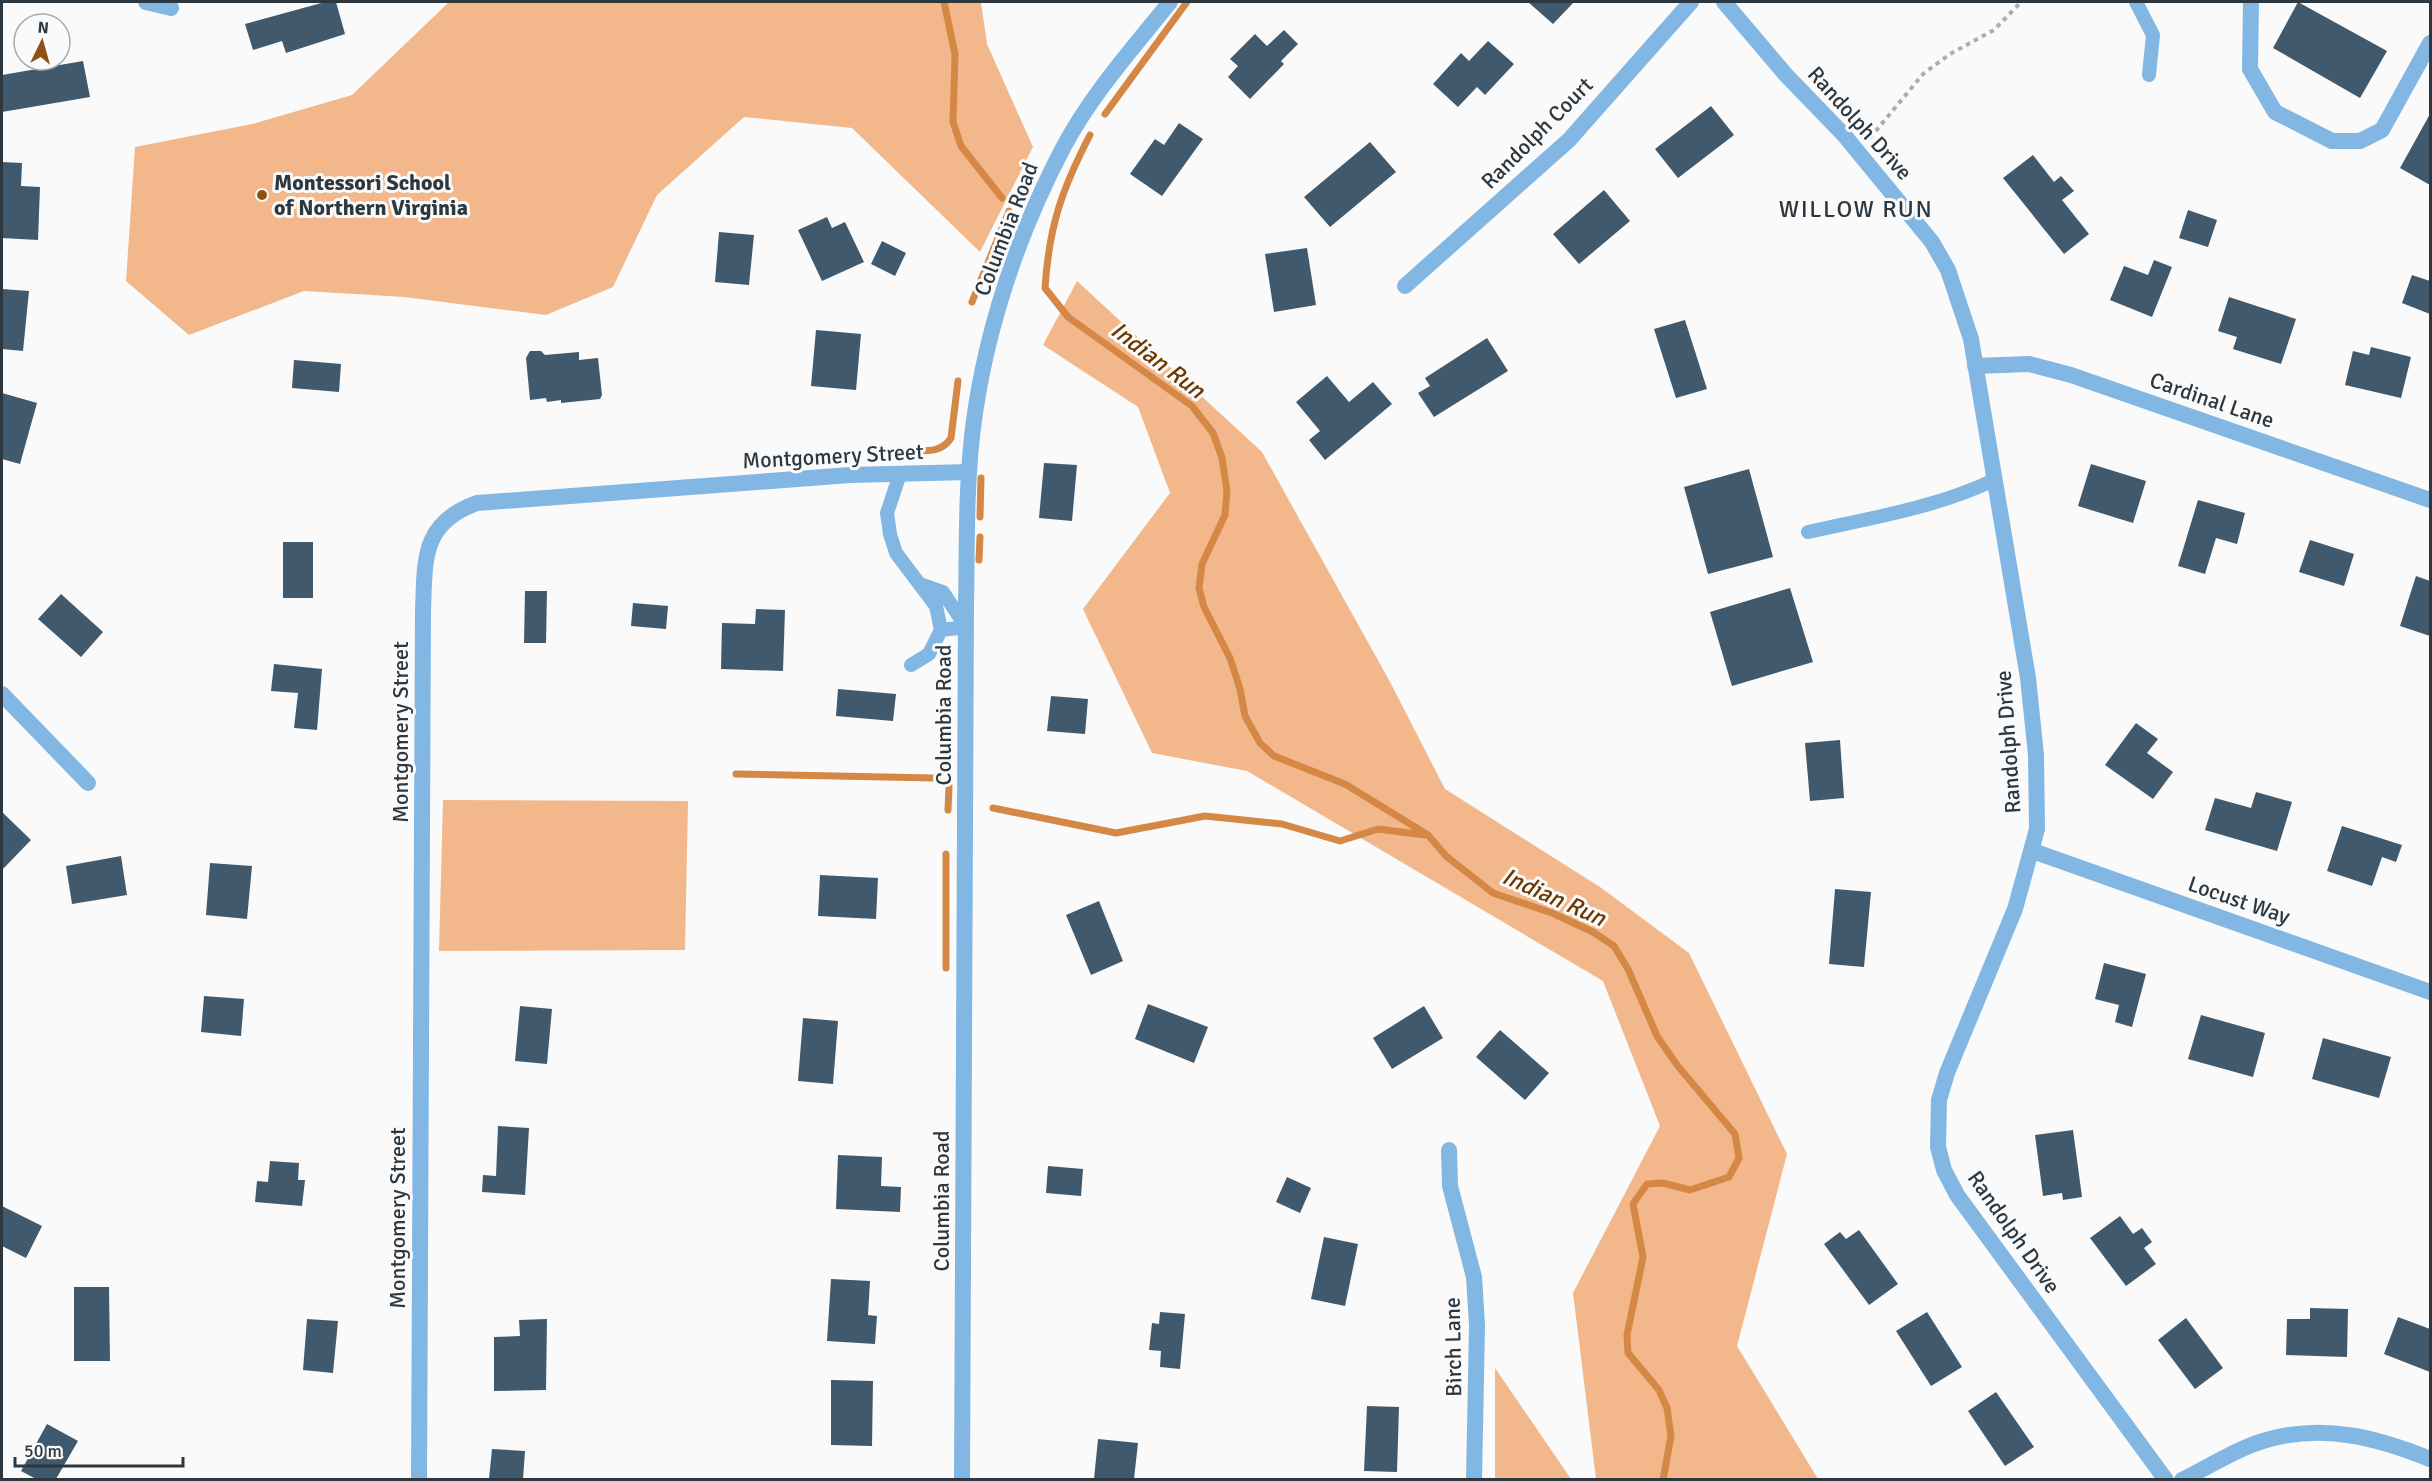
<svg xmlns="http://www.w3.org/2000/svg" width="2432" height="1481" font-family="Signika,sans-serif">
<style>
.green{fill:#f2b88b}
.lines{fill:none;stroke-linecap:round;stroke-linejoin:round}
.stream{stroke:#d58745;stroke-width:7}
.building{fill:#41596c}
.path{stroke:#aaaeb1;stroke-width:4;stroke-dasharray:4.5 4.5;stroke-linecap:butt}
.service{stroke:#81b7e2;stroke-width:14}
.minor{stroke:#81b7e2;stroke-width:16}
.tertiary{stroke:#81b7e2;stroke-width:16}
.poi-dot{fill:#8e5015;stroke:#fafafa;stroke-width:2}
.labels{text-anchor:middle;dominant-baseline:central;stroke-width:6;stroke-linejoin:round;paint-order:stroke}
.street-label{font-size:22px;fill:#2c3740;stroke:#fafafa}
.poi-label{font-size:22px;font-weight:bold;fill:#2c3740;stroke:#fafafa;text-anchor:start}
.neighbourhood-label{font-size:24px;letter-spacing:1.5px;fill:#2c3740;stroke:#fafafa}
.water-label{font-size:24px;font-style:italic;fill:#6b3802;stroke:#fafafa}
</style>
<rect width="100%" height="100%" fill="#fafafa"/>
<path class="green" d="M449 2H981L987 44 1033 147 980 252 852 128 744 117 657 195 613 287 546 315 404 297 304 291 189 335 126 281 135 147 252 124 352 95Z
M1077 281 1262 452 1389 680 1445 789 1600 887 1689 953 1787 1154 1737 1346 1818 1479H1596L1573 1293 1660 1126 1603 981 1247 771 1152 753 1083 609 1170 493 1138 407 1043 345Z
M443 800 688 801 685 950 439 951Z
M1495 1368 1571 1479H1495Z"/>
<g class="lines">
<path class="stream" d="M944 2 955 54 953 122 961 146 1002 198
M1105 114 1187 2
M1090 135C1062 189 1049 226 1045 288L1068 317 1192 406 1213 433 1222 458 1227 491 1225 515 1202 564 1199 588 1204 607 1230 658 1240 689 1245 716 1260 743 1274 756 1345 784 1428 835 1446 856 1493 893 1552 913 1593 932 1614 946 1628 969 1657 1036 1677 1065 1735 1134 1739 1158 1729 1177 1690 1190 1663 1183 1647 1184 1633 1204 1643 1257 1627 1335 1628 1353 1659 1390 1667 1408 1671 1436 1663 1480
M972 302 1009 211
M913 451C929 451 942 452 951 438L958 381
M980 517 981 478
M979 560 980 537
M736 774 933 778
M993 808 1116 833 1205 816 1282 824 1340 841 1378 829 1425 835
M948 810 949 786
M946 968V854"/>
</g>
<path class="building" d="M325 2H336L345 34 286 53 282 41 253 50 245 24Z
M1528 2H1574L1553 24Z
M2298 2 2387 51 2360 98 2273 48Z
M1284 30 1298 44 1281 61 1284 64 1250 99 1228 77 1238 66 1230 59 1255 34 1267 46Z
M1488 41 1514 64 1485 95 1477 87 1458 107 1433 84 1461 53 1469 61Z
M83 61 90 97 2 112V75Z
M1711 106 1734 135 1678 178 1655 149Z
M2430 114V185L2400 168Z
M1179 123 1203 139 1162 196 1130 174 1155 139 1164 145Z
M1370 142 1396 172 1330 227 1304 197Z
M2033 155 2054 182 2061 176 2074 191 2062 200 2089 234 2064 254 2003 178Z
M2 162 22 163 21 186 40 187 38 240 2 238Z
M1604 190 1630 221 1579 264 1553 234Z
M2188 210 2217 220 2208 247 2179 238Z
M827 217 832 228 845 222 864 262 822 281 798 230Z
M719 232 754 235 749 285 715 282Z
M882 241 906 253 895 276 871 264Z
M1307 248 1316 305 1274 312 1265 254Z
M2154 260 2172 267 2152 317 2110 300 2124 266 2148 275Z
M2412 275 2430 281V314L2402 303Z
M2 289 29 291 23 351 2 349Z
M2229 297 2296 319 2281 364 2233 349 2237 337 2218 331Z
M1685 320 1707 389 1676 398 1654 329Z
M816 330 861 334 856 390 811 386Z
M1487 338 1508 371 1434 417 1418 393 1430 386 1425 378Z
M2371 347 2411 357 2401 398 2345 385 2353 351 2369 355Z
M530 351H541L545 355 579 352V360L598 358 602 395 600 399 561 403V400L547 402 546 398 530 400 526 358Z
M294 360 341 364 339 392 292 388Z
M1327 376 1349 402 1373 382 1392 404 1325 460 1309 440 1320 431 1296 402Z
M2 393 37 403 20 464 2 459Z
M1044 463 1077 465 1072 521 1039 518Z
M2091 464 2146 481 2133 523 2078 506Z
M1749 469 1773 557 1708 574 1684 487Z
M2198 500 2245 513 2237 544 2216 538 2205 574 2178 566Z
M2310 540 2354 554 2344 586 2299 572Z
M283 542H313V598H283Z
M2416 576 2430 581V636L2400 626Z
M1790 588 1813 662 1732 686 1710 612Z
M525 591H547L546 643H524Z
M61 594 103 632 81 657 38 619Z
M633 603 668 606 666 629 631 626Z
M756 609 785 610 783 671 721 669 722 623 755 624Z
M274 664 322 669 317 730 294 728 298 693 271 691Z
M838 689 896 694 893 721 836 716Z
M1051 696 1088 699 1085 734 1047 731Z
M2136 723 2158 739 2147 753 2173 772 2153 799 2105 765Z
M1840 740 1844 798 1810 801 1805 743Z
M2256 792 2292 802 2277 851 2205 830 2215 798 2251 808Z
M2 812 31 840 2 870Z
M2342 826 2402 845 2396 862 2382 857 2372 886 2327 871Z
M121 856 127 895 72 904 66 866Z
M210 863 252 866 247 919 206 915Z
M820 875 878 878 876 919 818 916Z
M1835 889 1871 892 1864 967 1829 964Z
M1099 901 1123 961 1091 975 1066 915Z
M2104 963 2146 974 2132 1027 2115 1022 2119 1005 2095 999Z
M204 996 244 999 241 1036 201 1032Z
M1148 1004 1208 1027 1194 1063 1135 1039Z
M520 1006 552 1009 547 1064 515 1061Z
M1424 1006 1443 1038 1392 1069 1373 1038Z
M2201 1015 2265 1033 2253 1077 2188 1059Z
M803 1018 838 1021 833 1084 798 1081Z
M1500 1030 1549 1073 1525 1100 1476 1057Z
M2323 1038 2391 1057 2379 1098 2312 1079Z
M498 1126 529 1128 525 1195 482 1192 483 1175 496 1176Z
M2073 1130 2082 1197 2063 1200 2062 1193 2043 1196 2035 1135Z
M838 1155 882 1157 881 1186 901 1187 900 1212 836 1209Z
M270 1161 299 1163 298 1180H305L302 1206 255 1202 257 1181 268 1182Z
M1048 1166 1083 1169 1081 1196 1046 1193Z
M1287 1177 1311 1188 1300 1213 1276 1202Z
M2 1206 42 1226 26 1258 2 1246Z
M2120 1216 2133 1234 2142 1228 2152 1242 2144 1248 2156 1264 2126 1286 2090 1238Z
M1859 1230 1898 1284 1869 1305 1824 1244 1840 1232 1846 1239Z
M1324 1237 1358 1244 1345 1306 1311 1299Z
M831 1279 870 1281 868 1315 877 1316 875 1344 827 1341Z
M74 1287H109L110 1361H74Z
M2310 1308 2348 1309 2347 1357 2286 1355 2287 1319H2310Z
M1160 1312 1185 1314 1180 1369 1160 1367 1161 1351 1149 1350 1152 1323 1159 1324Z
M1927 1312 1962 1367 1931 1386 1896 1331Z
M2398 1317 2430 1329V1372L2384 1354Z
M2186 1318 2223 1368 2195 1389 2158 1340Z
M307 1319 338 1321 333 1373 303 1370Z
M547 1319 546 1390 494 1391V1337L520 1336 519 1320Z
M831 1380 873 1381 872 1446 831 1445Z
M1996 1392 2034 1447 2005 1466 1968 1411Z
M1367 1406 1399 1407 1397 1472 1364 1471Z
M47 1424 78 1441 56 1479H36L21 1471Z
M1098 1439 1138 1443 1134 1479H1094Z
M492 1449 525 1451 523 1479H489Z"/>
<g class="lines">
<path class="path" d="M1870 138 1923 74 1950 54 1994 30 2021 2"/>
<path class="service" d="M2136 2 2153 35 2149 75
M900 474 887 513 890 534 896 553 936 606 941 630 929 654 911 665
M1808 532C1871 518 1935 508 1994 480
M923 585 943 592 966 627 941 630"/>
<path class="minor" d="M146 2 171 8
M1724 2 1786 75 1844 135 1932 242 1948 270 1971 339 2028 678 2036 755 2037 829 2015 909 1947 1073 1939 1100 1938 1147 1944 1170 1957 1195 2166 1480
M2251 2 2250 69 2275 112 2332 141H2360L2382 130 2430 43
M1405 286 1569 140 1691 2
M1975 366 2029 364 2071 375 2430 500
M2 694 88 783
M2033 851 2430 992
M1449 1150 1450 1186 1474 1277 1477 1325 1474 1480
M419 1480 423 611C425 560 421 523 477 503L850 475 969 472
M2182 1480C2210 1466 2239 1447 2270 1439 2326 1424 2378 1438 2430 1459"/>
<path class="tertiary" d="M962 1480 966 605C967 561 966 517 969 473 975 362 1011 247 1063 148 1091 95 1133 48 1170 2"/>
</g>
<circle class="poi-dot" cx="262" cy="195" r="6"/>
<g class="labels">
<g class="street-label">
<text transform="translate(1860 123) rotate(48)">Randolph Drive</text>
<text transform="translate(1537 133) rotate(-45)">Randolph Court</text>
<text transform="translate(1006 229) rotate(-69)">Columbia Road</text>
<text transform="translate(2212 400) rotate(19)">Cardinal Lane</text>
<text transform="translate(833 456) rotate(-3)">Montgomery Street</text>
<text transform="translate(943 715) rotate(-90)">Columbia Road</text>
<text transform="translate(400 732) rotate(-90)">Montgomery Street</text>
<text transform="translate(2008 742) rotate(-94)">Randolph Drive</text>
<text transform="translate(2239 900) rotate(19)">Locust Way</text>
<text transform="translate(941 1201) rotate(-90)">Columbia Road</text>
<text transform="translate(397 1218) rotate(-90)">Montgomery Street</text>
<text transform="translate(2014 1232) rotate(55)">Randolph Drive</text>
<text transform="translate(1453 1347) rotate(-91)">Birch Lane</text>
</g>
<g class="poi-label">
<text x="274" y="182">Montessori School<tspan x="274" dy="25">of Northern Virginia</tspan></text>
</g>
<g class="neighbourhood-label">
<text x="1856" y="209">WILLOW RUN</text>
</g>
<g class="water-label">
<text transform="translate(1158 360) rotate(37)">Indian Run</text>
<text transform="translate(1554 897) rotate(24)">Indian Run</text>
</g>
</g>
<rect width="2432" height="1481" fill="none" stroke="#2c3740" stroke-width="6"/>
<g transform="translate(42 42) rotate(5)"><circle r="28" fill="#fafafa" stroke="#a8acb0" stroke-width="1.5"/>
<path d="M0-4.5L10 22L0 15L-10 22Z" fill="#8e5015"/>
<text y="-9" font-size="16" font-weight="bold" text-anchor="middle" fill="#2c3740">N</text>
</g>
<path d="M15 1457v9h168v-9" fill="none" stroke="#2c3740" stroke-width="3"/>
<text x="24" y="1457" font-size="18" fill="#2c3740" stroke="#fafafa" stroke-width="4.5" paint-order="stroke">50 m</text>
</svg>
